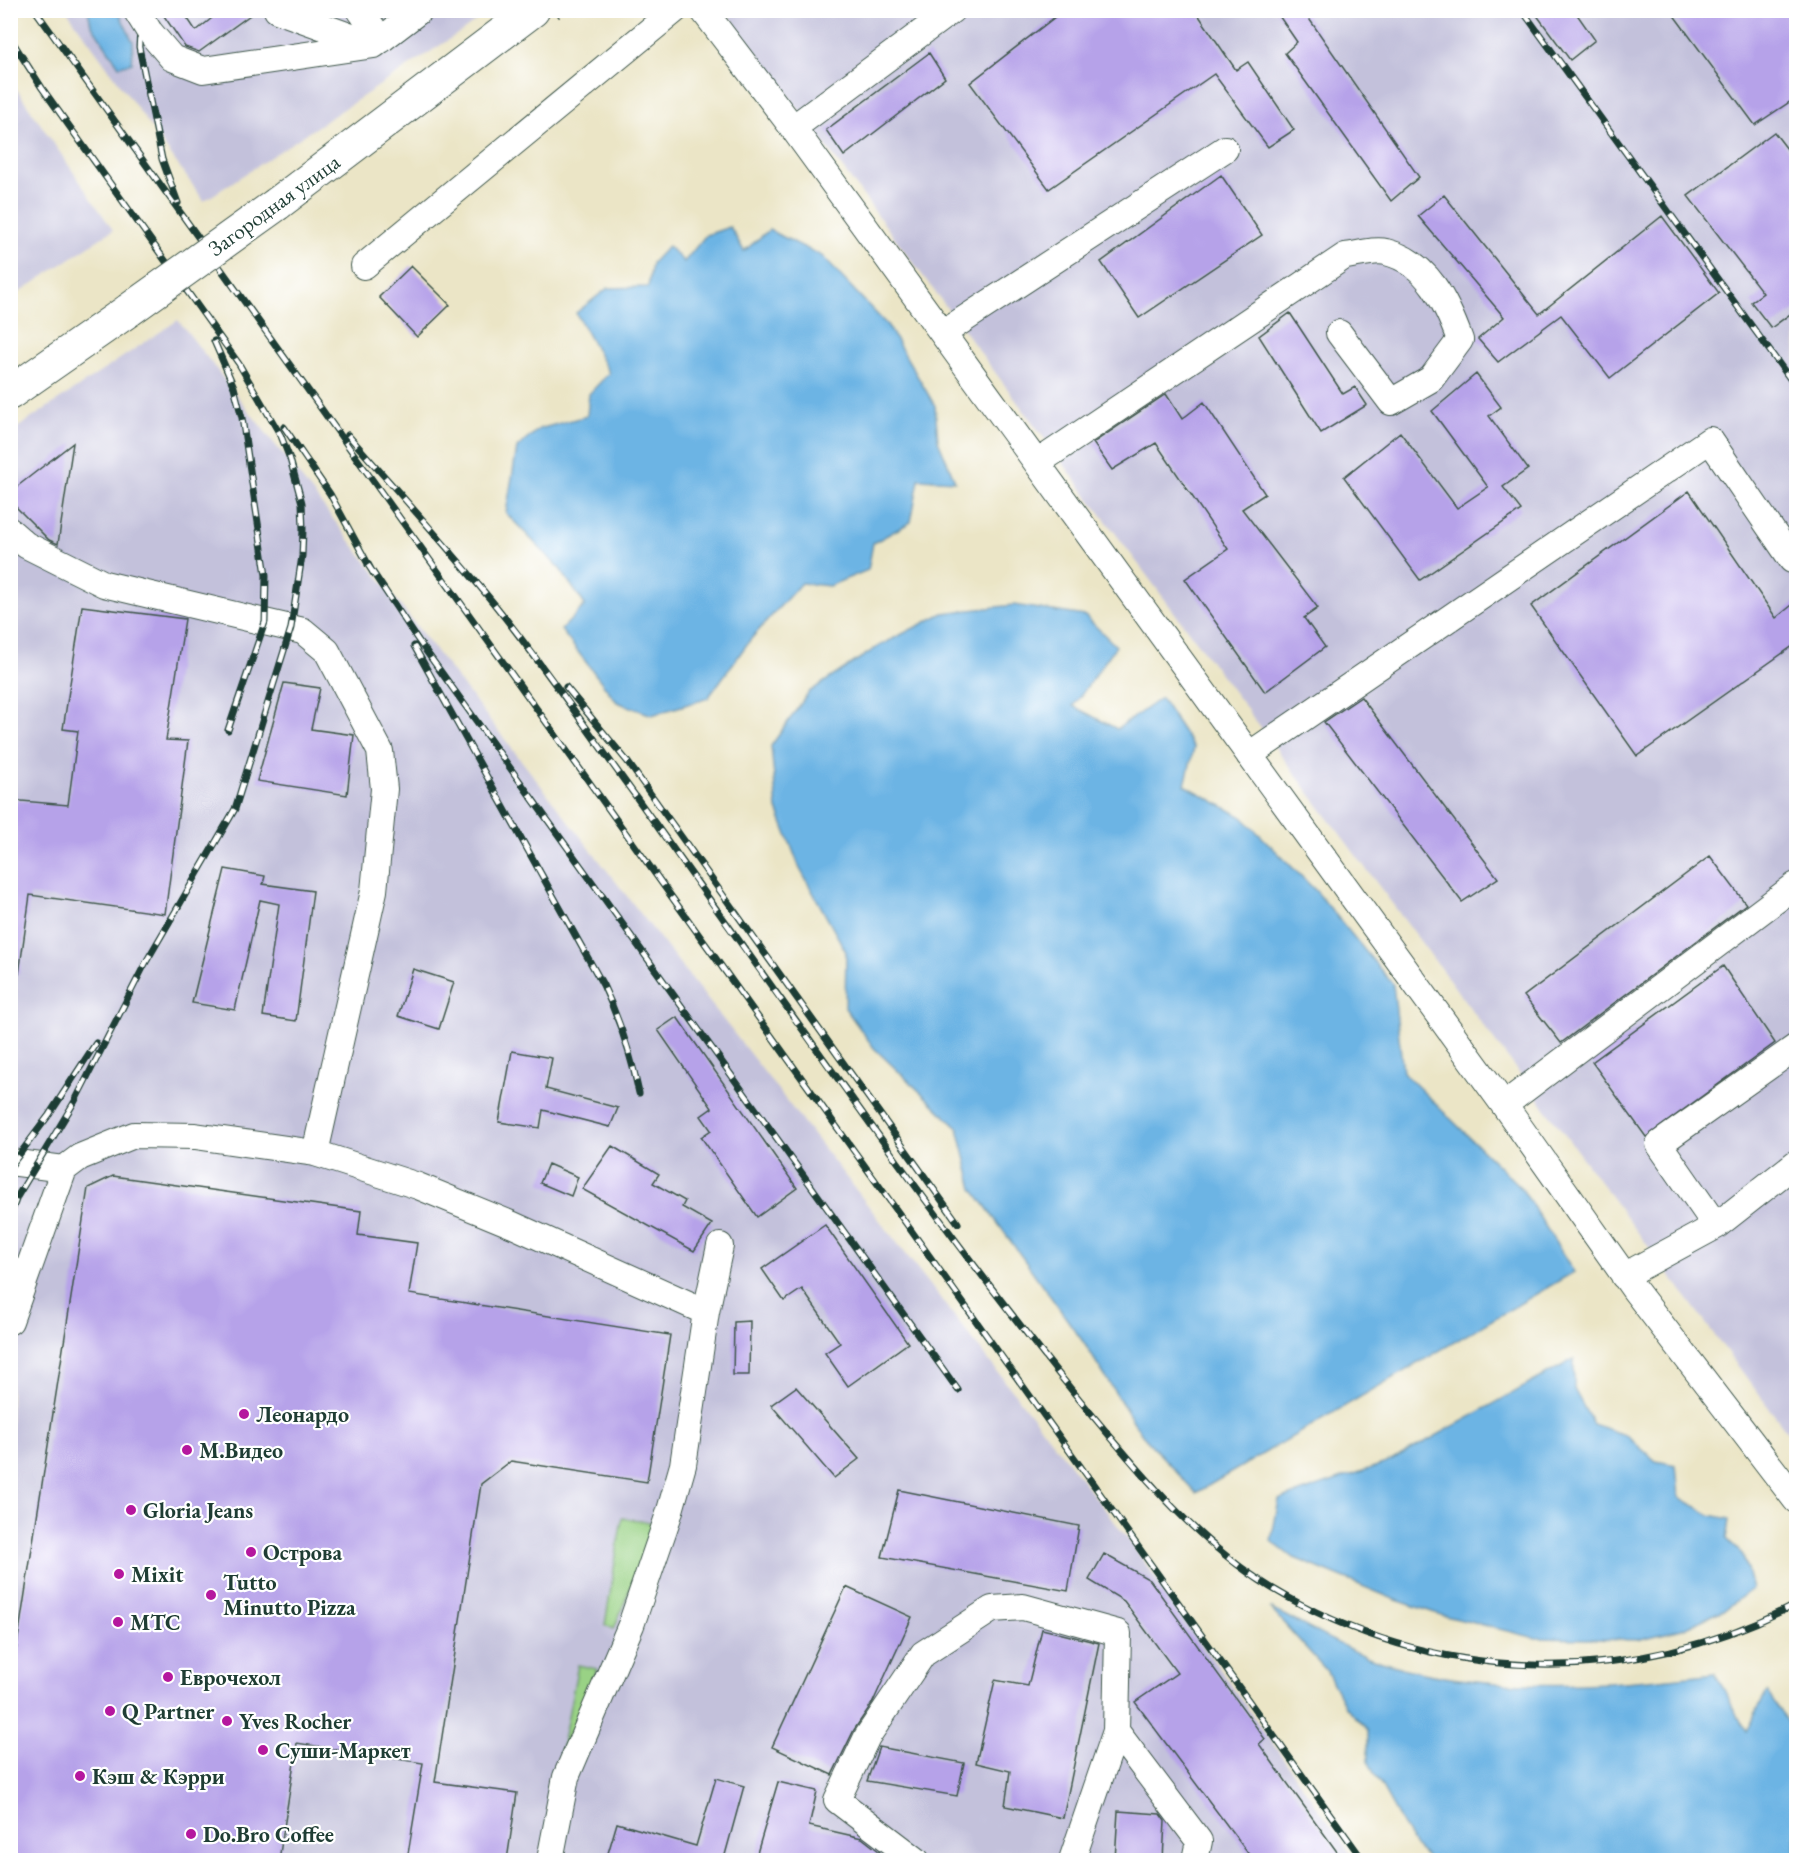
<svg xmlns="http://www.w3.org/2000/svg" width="1807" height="1871" font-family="'EB Garamond',serif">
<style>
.industrial{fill:#c3c1db}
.green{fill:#99d285;stroke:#5c885c;stroke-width:1.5}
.water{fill:#6cb4e4;stroke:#46788c;stroke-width:1.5}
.building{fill:#b6a2e9}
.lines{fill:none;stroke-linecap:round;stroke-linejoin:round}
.minor-casing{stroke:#3e564a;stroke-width:28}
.major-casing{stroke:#3e564a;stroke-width:35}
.path{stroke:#3e564a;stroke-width:3;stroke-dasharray:1.5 4.5;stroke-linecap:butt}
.minor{stroke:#fff;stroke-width:26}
.major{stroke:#fff;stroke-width:33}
.rail-casing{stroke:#1f3d34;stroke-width:7}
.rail{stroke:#fff;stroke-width:4.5;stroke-dasharray:14;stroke-linecap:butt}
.minor-bridge-casing{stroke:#3e564a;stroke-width:28;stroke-linecap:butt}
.major-bridge-casing{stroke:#3e564a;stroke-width:35;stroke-linecap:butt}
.minor-bridge{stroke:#fff;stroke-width:26}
.major-bridge{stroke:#fff;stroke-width:33}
.poi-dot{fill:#b5179e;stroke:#fff;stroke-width:2}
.labels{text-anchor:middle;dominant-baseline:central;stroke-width:4.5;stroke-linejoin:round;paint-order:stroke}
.street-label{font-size:22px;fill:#1f3d34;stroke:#fff}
.poi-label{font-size:22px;font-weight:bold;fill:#1f3d34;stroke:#fff;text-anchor:start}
</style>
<rect width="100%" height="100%" fill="#fff"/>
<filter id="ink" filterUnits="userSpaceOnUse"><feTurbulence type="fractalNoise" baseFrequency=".0167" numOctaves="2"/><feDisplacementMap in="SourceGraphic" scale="12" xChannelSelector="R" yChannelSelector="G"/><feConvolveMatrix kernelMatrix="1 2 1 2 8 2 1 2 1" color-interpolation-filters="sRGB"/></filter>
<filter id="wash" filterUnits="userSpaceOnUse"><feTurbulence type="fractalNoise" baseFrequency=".008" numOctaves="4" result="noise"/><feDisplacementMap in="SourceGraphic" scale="24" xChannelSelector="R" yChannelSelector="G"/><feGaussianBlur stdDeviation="1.35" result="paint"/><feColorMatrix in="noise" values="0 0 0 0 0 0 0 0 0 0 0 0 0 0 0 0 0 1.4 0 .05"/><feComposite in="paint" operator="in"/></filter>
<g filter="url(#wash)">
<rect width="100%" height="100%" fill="#ebe5c6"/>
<path class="industrial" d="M67 11H489L465 29 204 201Z
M725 11H1796V1444Z
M11 81 113 230 11 298H10Z
M178 320 1128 1539 1355 1860H11V432Z"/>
<path class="green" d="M622 1518 656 1523 614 1629 605 1625Z
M578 1665 597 1669 563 1756 560 1757Z"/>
<path class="water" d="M88 11H118L133 42 132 63 119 66 91 24Z
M730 227 744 251 769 230 822 256 888 326 935 406 938 440 955 481 919 479 911 522 873 543 868 570 829 586 801 583 750 640 708 698 652 715 617 702 561 630 585 605 560 569 506 513 517 448 539 429 587 416 589 394 609 373 576 313 608 288 648 287 652 263 668 246 684 262 706 235Z
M1014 605 1085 616 1116 646 1073 706 1117 729 1161 698 1194 748 1185 785 1242 817 1317 892 1380 969 1393 984 1403 1072 1522 1189 1574 1272 1196 1493 1142 1435 1084 1343 973 1189 958 1128 874 1048 845 1008 846 952 800 869 777 809 771 746 809 692 879 646 943 613Z
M1574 1359V1389L1593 1424 1625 1435 1656 1461 1676 1465 1679 1497 1710 1515 1730 1519 1727 1539 1743 1555 1752 1589 1724 1610 1682 1629 1637 1640 1536 1638 1441 1615 1396 1600 1292 1557 1271 1541 1279 1500 1389 1462Z
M1270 1608C1303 1624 1335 1644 1368 1657 1468 1696 1609 1686 1715 1673L1746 1731 1767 1692 1789 1725 1796 1729V1860H1430L1414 1845 1368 1762V1730L1345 1706 1326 1670Z"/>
<g id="blocks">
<path class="building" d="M160 10H182L196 31 222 10H257L199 52 185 47Z
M1064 10H1195L1236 70 1248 62 1294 130 1268 147 1214 74 1049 189 970 83Z
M1275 10H1303L1419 177 1391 201 1285 53 1297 42Z
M1533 10H1574L1595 40 1570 60Z
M1670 10H1797V97L1755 125Z
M929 53 945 78 844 156 826 130Z
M1774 132 1797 162V309L1771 328 1751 302 1763 293 1688 196Z
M1221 175 1262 235 1139 318 1101 262Z
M1444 195 1539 314 1662 216 1719 293 1610 378 1561 315 1498 362 1478 339 1504 317 1418 216Z
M411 266 450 305 417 337 379 297Z
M1290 313 1343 394 1355 387 1367 405 1321 433 1259 336Z
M1476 374 1501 407 1489 416 1528 469 1503 487 1521 510 1420 580 1344 477 1400 432 1457 508 1488 487 1432 411Z
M1166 394 1182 419 1204 402 1265 494 1242 509 1318 608 1304 618 1325 647 1265 692 1185 579 1228 549 1156 443 1112 470 1093 443Z
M73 443 58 544 49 540 10 501V492Z
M1689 491 1776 618 1797 601V643L1637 756 1531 606Z
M82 606 185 619 166 740 188 741 165 914 30 895 19 974 10 973V800L68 805 78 731 63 729Z
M284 683 320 688 311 729 354 735 347 795 257 781Z
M1361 697 1498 878 1462 902 1324 722Z
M1710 856 1746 904 1561 1043 1524 996Z
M225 869 265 876 263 884 313 891 296 1021 263 1016 279 904 260 900 235 1010 192 1003Z
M1723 966 1775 1043 1646 1137 1592 1062Z
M413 969 454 982 439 1029 398 1016Z
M677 1017 797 1188 757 1217 701 1137 711 1130 701 1116 712 1108 658 1030Z
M512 1051 552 1058 546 1089 618 1108 610 1127 543 1110 540 1128 499 1122Z
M612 1146 659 1174 653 1183 685 1201 682 1207 712 1224 694 1251 582 1189Z
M548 1164 578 1177 571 1196 540 1183Z
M113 1176 361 1211 358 1235 417 1243 409 1294 670 1335 647 1482 511 1461 481 1484 435 1782 517 1793 507 1860H407L423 1763 297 1743 279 1860H10V1690L88 1188Z
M825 1225 908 1343 848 1386 825 1353 840 1343 802 1289 784 1301 762 1269Z
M750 1321 749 1375H733L734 1322Z
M796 1387 859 1459 834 1478 771 1405Z
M899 1490 1079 1526 1068 1591 882 1557Z
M1104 1554 1150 1580 1265 1739 1259 1744 1343 1860H1253L1135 1702 1177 1673 1124 1601 1089 1580Z
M846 1587 912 1617 873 1702 854 1730 832 1775 772 1747Z
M1042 1629 1099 1643 1063 1818 1005 1806 1010 1771 976 1763 995 1680 1028 1686Z
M879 1747 964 1763 957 1796 867 1781Z
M716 1778 744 1786 725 1855 730 1857V1860H606L617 1823 696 1846Z
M778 1782 817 1791 809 1826 862 1838 880 1852 879 1860H755Z
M1118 1811 1160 1814 1165 1821 1163 1860H1115Z"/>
</g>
</g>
<g filter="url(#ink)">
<use href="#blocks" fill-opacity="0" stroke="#3e564a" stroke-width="1.5"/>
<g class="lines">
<defs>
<path id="minor" d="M277 10 368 43
M360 10 381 40
M703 10 793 128 1504 1105 1634 1289 1796 1500
M149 31 172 58 203 70 374 45 420 10
M793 128 952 10
M364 266 675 10
M943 333 1225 149
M1037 463 1345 256C1356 255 1375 249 1386 252 1428 262 1447 304 1460 340L1431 379 1391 402 1339 333
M10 531 26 545 104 584 303 631 327 651 380 751 384 789 374 891 315 1153
M1249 755 1710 440 1792 560
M1504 1105 1796 885
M10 1162 64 1169
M1716 1226 1659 1144 1796 1047
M1624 1276 1716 1226 1796 1163
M706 1312 720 1246
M10 1321 64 1169 80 1157 134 1135 195 1136 315 1153 418 1186 513 1225 706 1312 683 1465 669 1514 631 1625 566 1777 550 1860
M916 1860 837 1800 867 1737 923 1654 992 1609 1023 1607 1118 1633 1116 1731
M1072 1860 1116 1731 1199 1841 1195 1860"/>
<path id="major" d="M277 204 533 10
M10 393 129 310"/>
</defs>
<use href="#minor" class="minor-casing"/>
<use href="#major" class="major-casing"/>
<path class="path" d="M558 17 566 10"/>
<use href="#minor" class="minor"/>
<use href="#major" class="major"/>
<defs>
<path id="rail" d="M35 10 1363 1860
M141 10 139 47 162 159 178 203
M1522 10 1796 387
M10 38 42 88 239 364 281 436 290 459 302 503 303 529 302 556 291 628 235 809 146 962 75 1101 17 1197 10 1216
M214 341 234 387 242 418 266 575 265 622 228 730
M284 427 330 494 373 573
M348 435C397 491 448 547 495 605 544 666 588 731 634 794 711 902 788 1010 866 1118 937 1217 1010 1315 1088 1410 1142 1475 1197 1542 1270 1587 1433 1685 1628 1691 1796 1604
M368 565 418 640 958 1390
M414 646 603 985C620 1021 631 1054 639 1093
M566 687 627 761 958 1223
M10 1167 49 1115 96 1043"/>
</defs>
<use href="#rail" class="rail-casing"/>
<use href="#rail" class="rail"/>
<defs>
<path id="minor-bridge" d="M136 10 149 31"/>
<path id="major-bridge" d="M129 310 277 204"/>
</defs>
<use href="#minor-bridge" class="minor-bridge-casing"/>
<use href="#major-bridge" class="major-bridge-casing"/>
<use href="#minor-bridge" class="minor-bridge"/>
<use href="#major-bridge" class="major-bridge"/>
</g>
</g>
<g class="poi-dot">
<circle cx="244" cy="1414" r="6"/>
<circle cx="187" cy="1450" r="6"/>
<circle cx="131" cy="1510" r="6"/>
<circle cx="251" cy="1552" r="6"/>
<circle cx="119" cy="1574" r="6"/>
<circle cx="211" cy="1595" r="6"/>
<circle cx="118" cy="1622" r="6"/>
<circle cx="168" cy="1677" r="6"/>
<circle cx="110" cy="1711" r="6"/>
<circle cx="227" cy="1721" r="6"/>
<circle cx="263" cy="1750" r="6"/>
<circle cx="80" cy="1776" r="6"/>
<circle cx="191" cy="1834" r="6"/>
</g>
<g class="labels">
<g class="street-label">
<text transform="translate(274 205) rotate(-36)">Загородная улица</text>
</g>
<g class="poi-label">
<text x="256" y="1414">Леонардо</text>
<text x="199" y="1450">М.Видео</text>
<text x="143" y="1510">Gloria Jeans</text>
<text x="263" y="1552">Острова</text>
<text x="131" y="1574">Mixit</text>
<text x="223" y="1582">Tutto<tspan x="223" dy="25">Minutto Pizza</tspan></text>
<text x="130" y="1622">МТС</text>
<text x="180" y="1677">Еврочехол</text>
<text x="122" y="1711">Q Partner</text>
<text x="239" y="1721">Yves Rocher</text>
<text x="275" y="1750">Суши-Маркет</text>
<text x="92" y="1776">Кэш &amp; Кэрри</text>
<text x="203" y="1834">Do.Bro Coffee</text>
</g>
</g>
<rect width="1807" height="1871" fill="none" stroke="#fff" stroke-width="36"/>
</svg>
